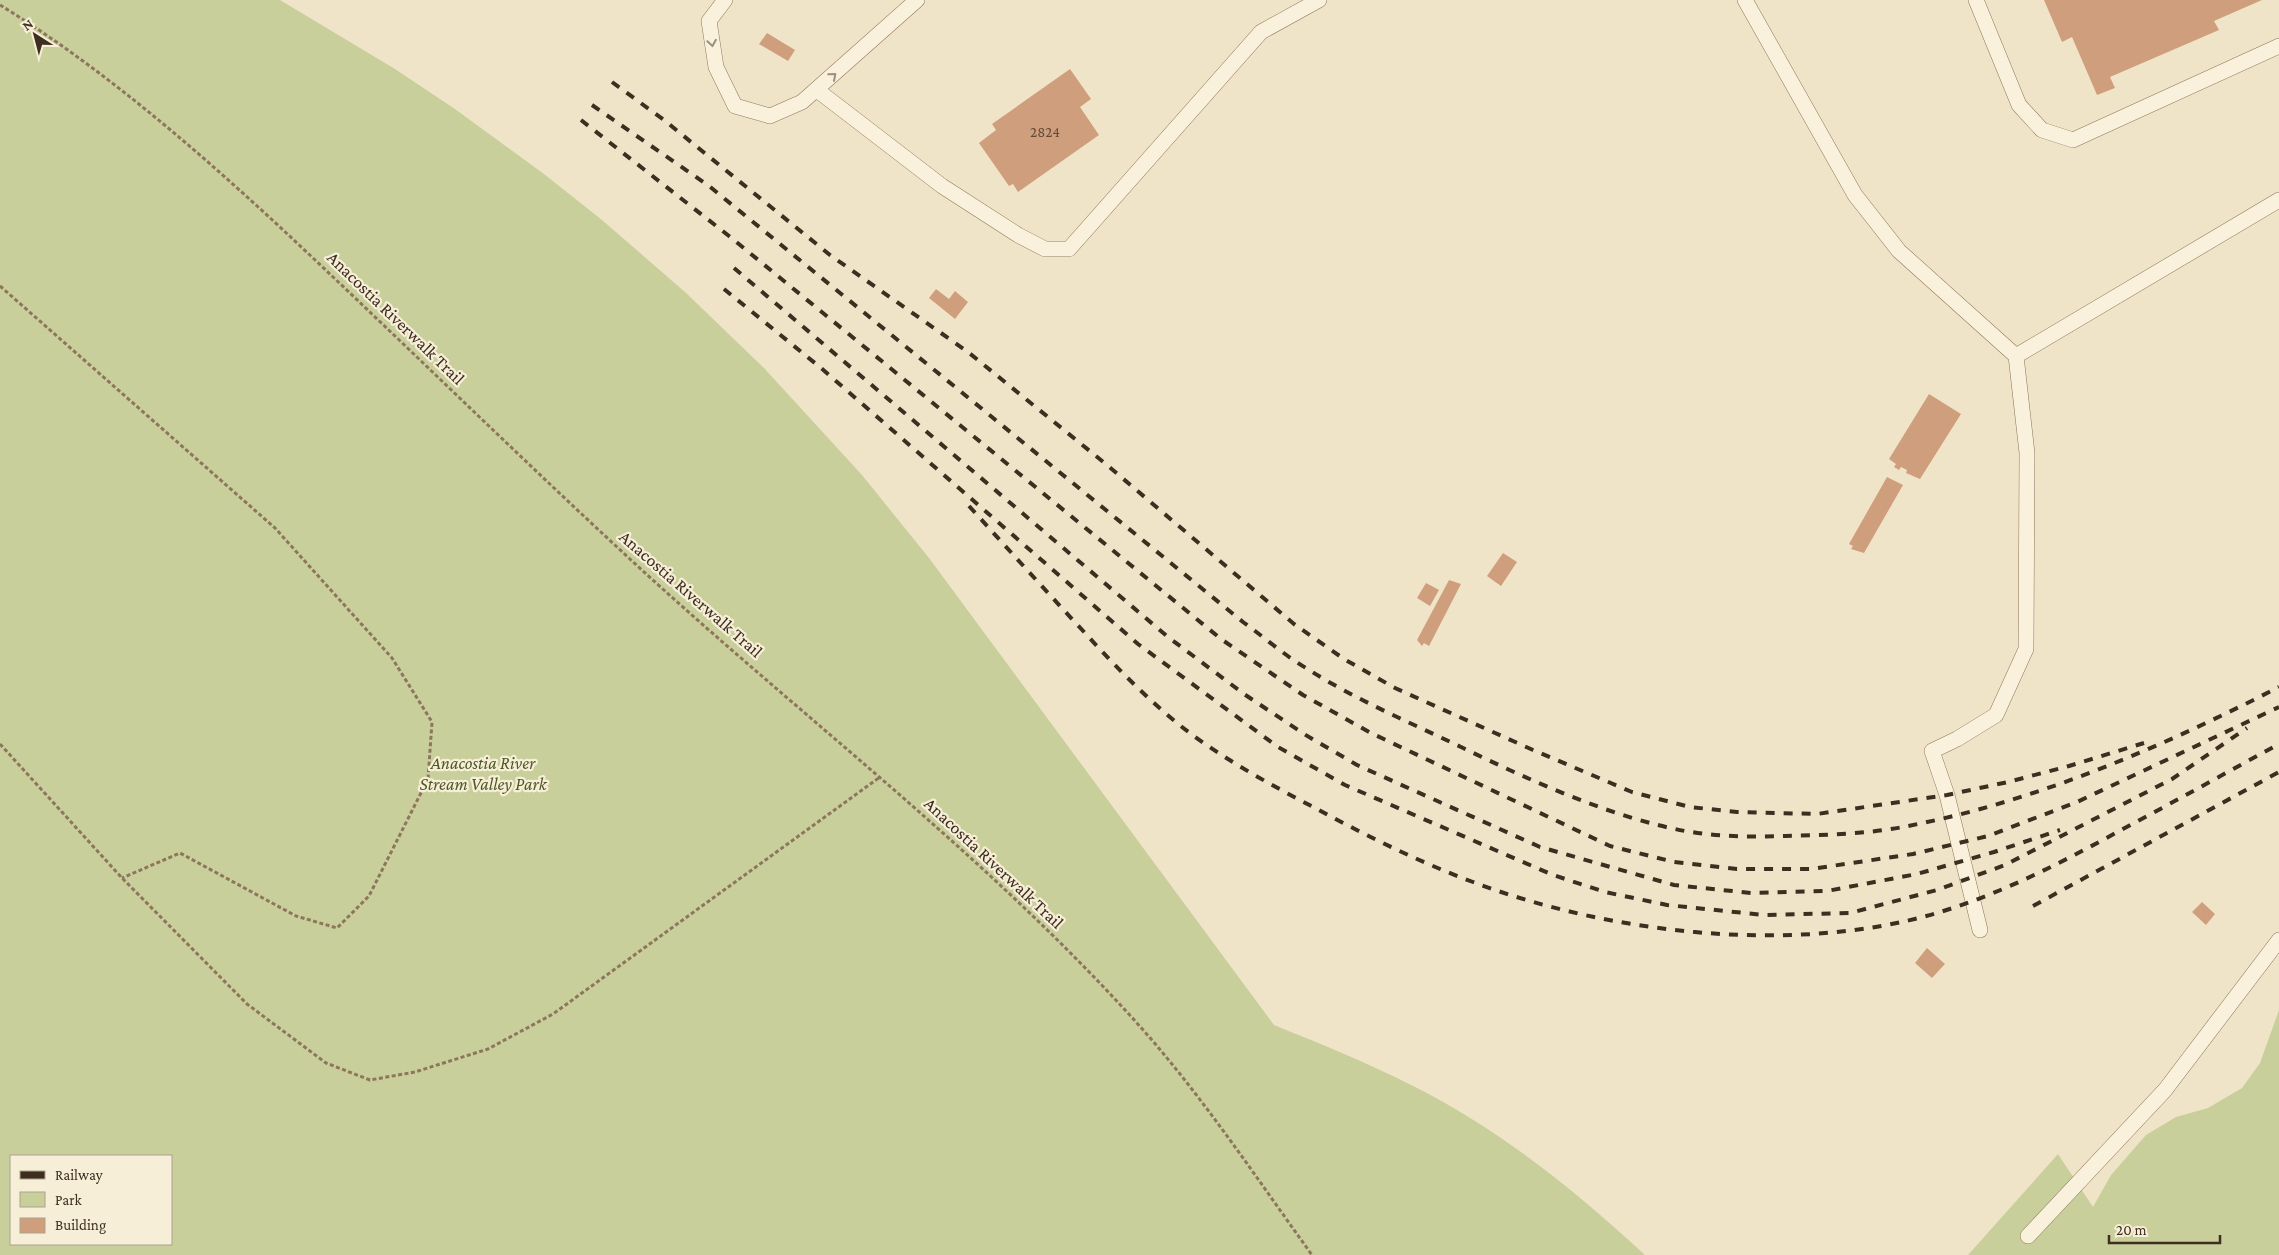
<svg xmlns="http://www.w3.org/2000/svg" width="2279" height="1255" font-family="'Crimson Pro',serif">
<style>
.green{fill:#c9cf9b;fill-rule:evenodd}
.building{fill:#cf9f7d}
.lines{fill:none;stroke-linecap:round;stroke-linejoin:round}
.service-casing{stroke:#8d765c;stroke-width:16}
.path{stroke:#8d765c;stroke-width:3;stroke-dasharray:4 2.5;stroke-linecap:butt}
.service{stroke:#faf1dc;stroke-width:15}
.rail{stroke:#3d2e20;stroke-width:4;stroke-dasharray:9 9;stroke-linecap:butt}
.oneway{stroke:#9c907e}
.labels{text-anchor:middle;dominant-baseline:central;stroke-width:4.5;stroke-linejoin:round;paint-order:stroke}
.number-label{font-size:15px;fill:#624a37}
.street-label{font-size:18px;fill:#3d2e20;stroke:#f7eed8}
.park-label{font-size:18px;font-style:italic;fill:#4d5a26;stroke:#f7eed8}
</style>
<rect width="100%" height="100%" fill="#f0e4c8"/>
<path class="green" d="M0 0H280L395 69 455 109 544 174 602 220 685 292 764 368 862 475 929 558 1274 1025C1321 1044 1368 1063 1413 1086 1499 1129 1575 1190 1645 1255H0ZM171 1156V1244H11V1156Z
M2279 1010V1255H1968L2058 1154 2093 1207 2111 1175 2146 1135 2176 1117 2208 1108 2242 1088 2260 1063Z"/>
<path class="building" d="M2044 0H2262L2214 21 2219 30 2110 77 2115 88 2097 95 2072 37 2062 42Z
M767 33 795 50 788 61 759 44Z
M1070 69 1091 99 1080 107 1099 135 1018 192 1013 184 1009 186 979 143 996 130 992 124Z
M936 289 949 299 955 291 968 302 955 319 929 298Z
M1929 394 1961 414 1920 479 1906 473 1907 470 1901 467 1899 470 1894 467 1896 464 1889 459Z
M1887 477 1903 485 1864 553 1851 549 1853 546 1849 544Z
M1503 553 1517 562 1501 586 1487 576Z
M1449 580 1461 584 1429 646 1424 643 1422 646 1417 640Z
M1426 583 1439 590 1430 606 1417 598Z
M2202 902 2215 914 2206 925 2192 912Z
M1927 948 1945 964 1932 978 1915 963Z"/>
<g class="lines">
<defs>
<path id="service" d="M725 0 709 21 716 67 735 106 770 116 802 102 917 0
M1745 0 1855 195 1899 251 2016 356 2027 453 2026 649 1996 715 1957 739 1932 751 1947 795 1980 930
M1976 0 2019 105 2042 130 2073 140 2279 46
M817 90 942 186 1018 235 1045 249H1069L1261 32 1319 0
M2016 356 2279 200
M2028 1236 2165 1090 2279 940"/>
</defs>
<use href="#service" class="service-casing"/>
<path class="path" d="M0 5C119 78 231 180 332 276 427 366 521 458 617 547 788 707 978 847 1136 1022 1201 1094 1255 1176 1312 1255
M0 286 275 528 392 658 432 722 428 779 369 896 337 928 296 916 180 853 122 878
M0 744 122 878 247 1004 326 1063 370 1080 415 1072 488 1049 553 1014 880 777"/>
<use href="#service" class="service"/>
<path class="rail" d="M612 82 664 120 830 255 968 352 1107 465 1294 624 1344 659 1395 688 1533 750 1632 792 1690 807 1737 812 1817 814 1947 795 2008 782 2069 766 2144 743
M592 105 709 186 1243 622C1264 637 1284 655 1306 668 1354 699 1409 722 1461 747 1529 780 1610 817 1685 831 1719 837 1752 837 1786 836 1826 835 1869 834 1908 826 2037 801 2162 747 2279 687
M581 120 729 236 1221 639 1303 695 1371 733 1610 846 1674 862 1737 869H1811L1913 854 1988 836 2077 802 2279 707
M734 268 1168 637 1244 694 1304 734 1357 765 1540 847 1674 885 1751 893 1827 891 1917 874 1994 852 2060 830
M724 289 821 368 1138 644 1278 747 1345 785 1553 875 1605 892 1667 905 1764 915 1850 913 1937 890 2005 865 2172 779 2247 728
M969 506C1008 549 1046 591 1085 633 1116 667 1147 699 1182 727 1223 759 1271 785 1317 809 1367 836 1419 862 1473 882 1610 934 1795 955 1937 913 2007 892 2070 858 2134 823 2183 797 2231 770 2279 744
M2033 906 2279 772"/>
</g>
<defs><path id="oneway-chevron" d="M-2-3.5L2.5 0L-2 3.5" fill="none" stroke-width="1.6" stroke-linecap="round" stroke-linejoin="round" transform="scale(1.25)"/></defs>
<g class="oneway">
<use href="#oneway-chevron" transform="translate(712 43) rotate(81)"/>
<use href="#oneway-chevron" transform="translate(833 76) rotate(-41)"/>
</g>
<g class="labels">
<g class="number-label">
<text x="1045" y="132">2824</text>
</g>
<g class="street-label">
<text transform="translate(396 318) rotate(44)">Anacostia Riverwalk Trail</text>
<text transform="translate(691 594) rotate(41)">Anacostia Riverwalk Trail</text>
<text transform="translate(994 863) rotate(43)">Anacostia Riverwalk Trail</text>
</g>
<g class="park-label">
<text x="483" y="763">Anacostia River<tspan x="483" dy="21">Stream Valley Park</tspan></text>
</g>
</g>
<rect x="10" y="1155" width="162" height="90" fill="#f7eed8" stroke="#ada18e"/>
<rect x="20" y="1171" width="25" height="8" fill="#3d2e20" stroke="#ada18e"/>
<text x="55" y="1180" font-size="15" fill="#3d2e20">Railway</text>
<rect x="20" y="1192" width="25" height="15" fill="#c9cf9b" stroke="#ada18e"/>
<text x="55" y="1205" font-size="15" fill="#3d2e20">Park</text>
<rect x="20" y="1218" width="25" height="15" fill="#cf9f7d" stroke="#ada18e"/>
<text x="55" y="1230" font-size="15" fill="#3d2e20">Building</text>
<g transform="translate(35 35) rotate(324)" stroke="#f7eed8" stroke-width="4" paint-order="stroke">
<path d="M0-4L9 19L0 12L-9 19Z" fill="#3d2e20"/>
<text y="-8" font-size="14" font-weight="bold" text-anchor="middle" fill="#3d2e20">N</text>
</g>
<path d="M2109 1235v8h111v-8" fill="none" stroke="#3d2e20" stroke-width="2.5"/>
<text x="2116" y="1235" font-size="15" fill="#3d2e20" stroke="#f7eed8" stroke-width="4" paint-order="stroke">20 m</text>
</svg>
